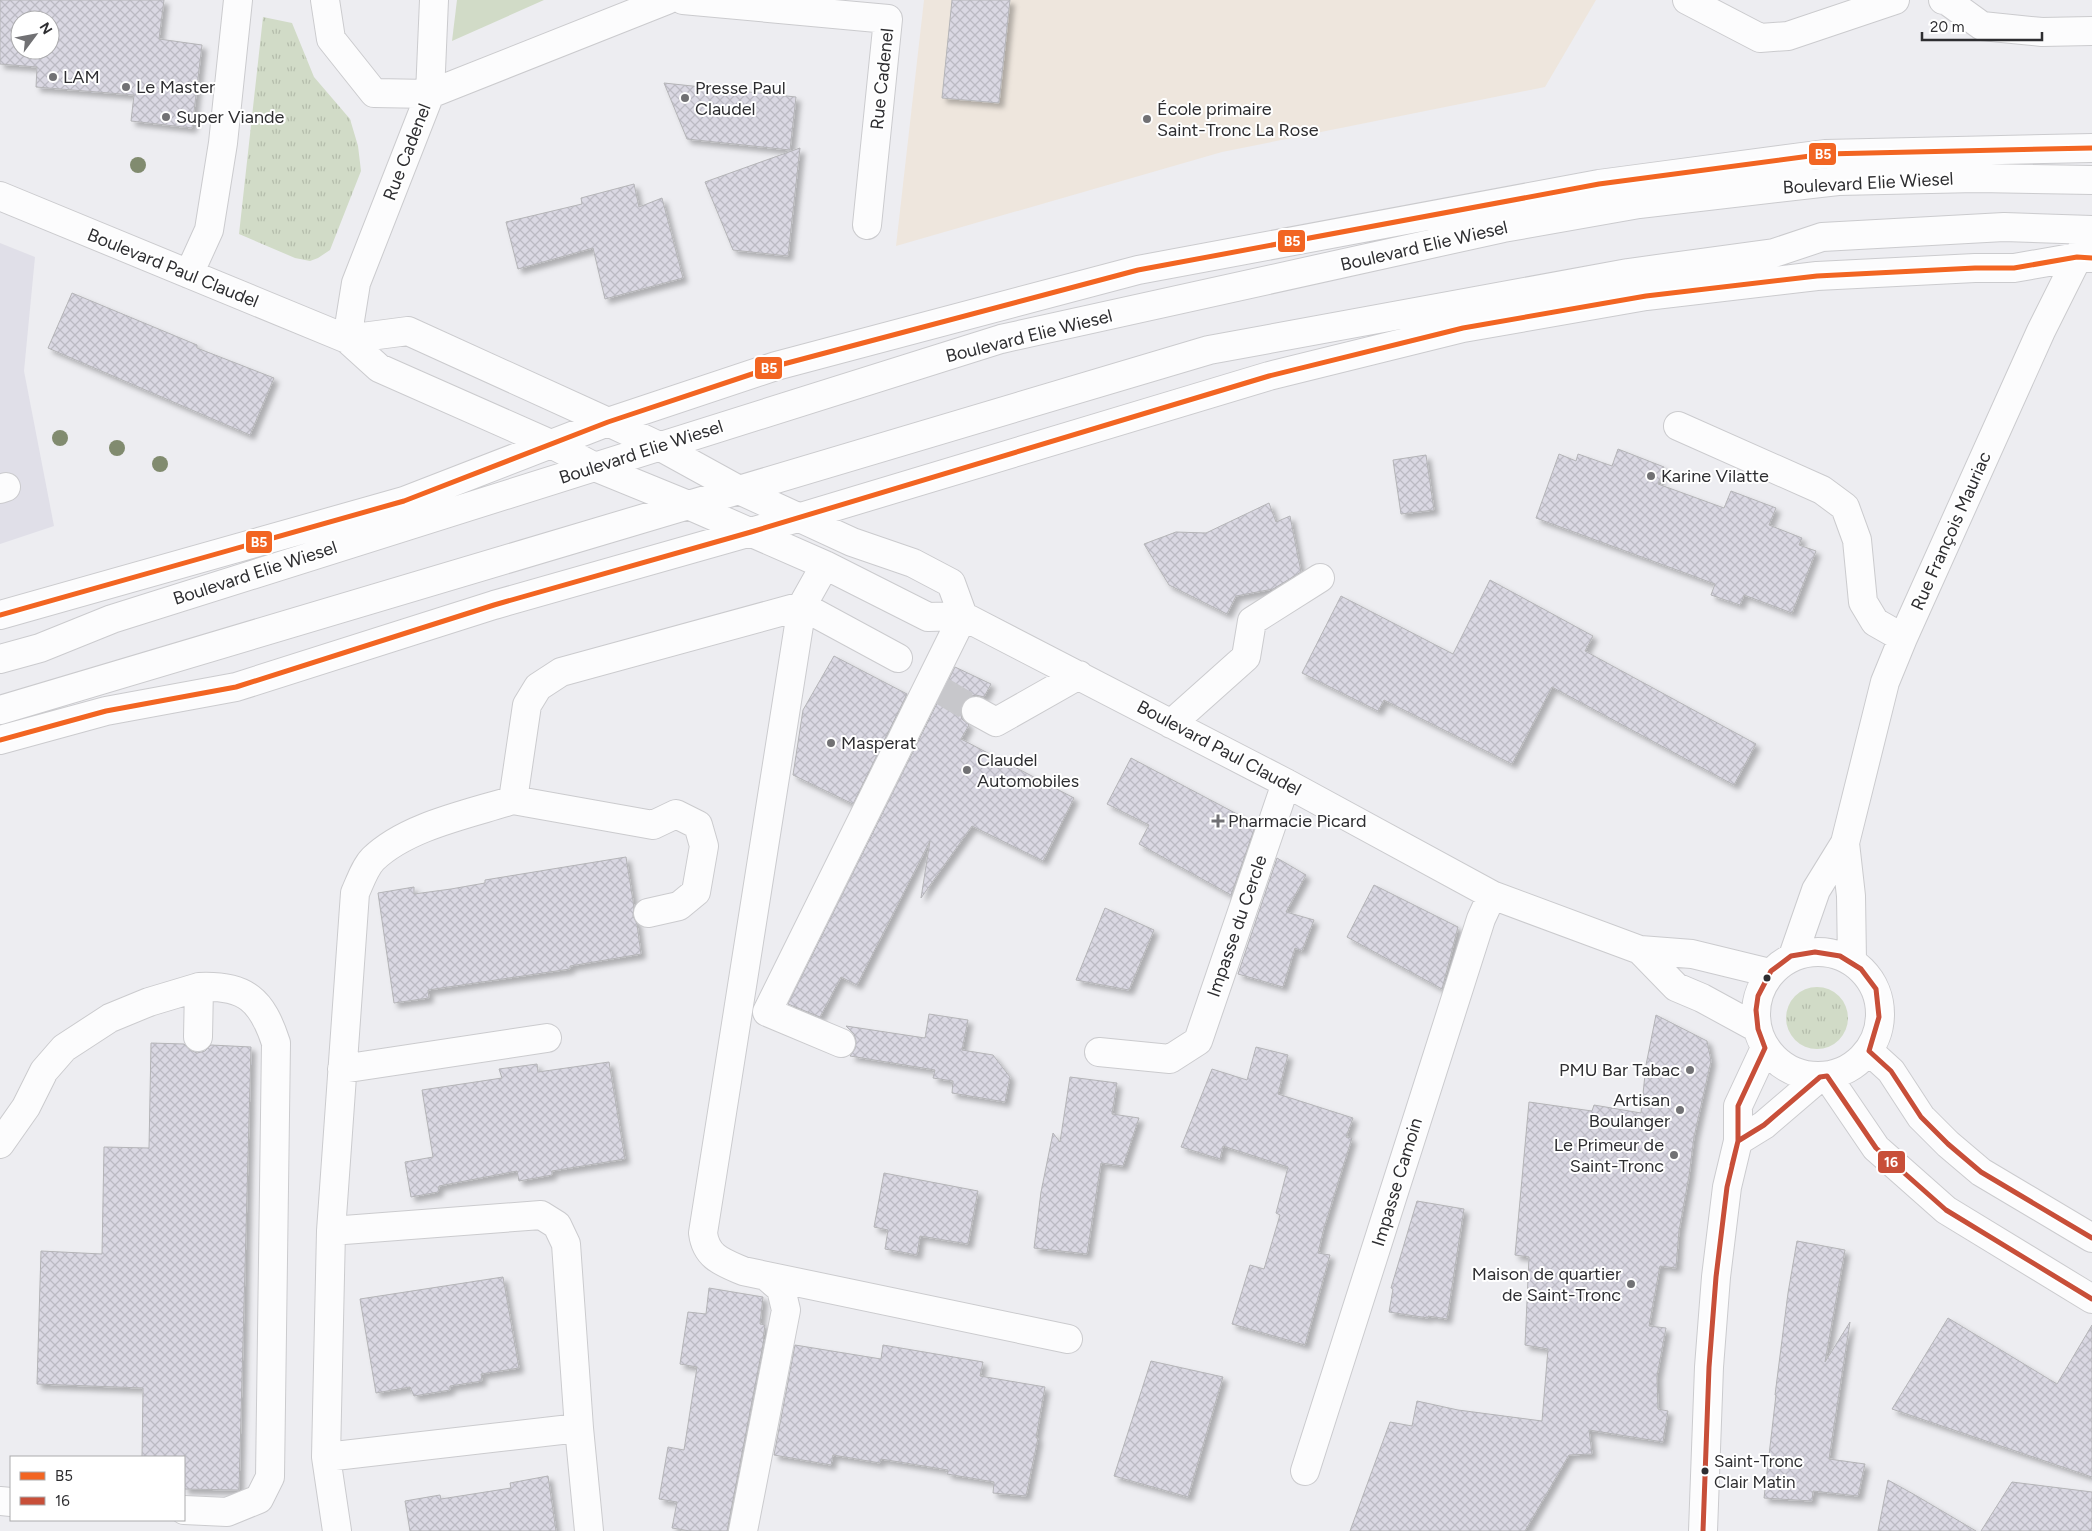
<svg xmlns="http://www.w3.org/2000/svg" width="2092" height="1531" font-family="Figtree,sans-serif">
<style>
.built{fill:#e0dfe8}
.education{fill:#eee6dd}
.grass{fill:url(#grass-tufts)}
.garden{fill:#d1dbc7}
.building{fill:url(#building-cross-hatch);stroke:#b4b4b7;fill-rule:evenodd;filter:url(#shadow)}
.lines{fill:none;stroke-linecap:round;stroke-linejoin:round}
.minor-tunnel{stroke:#c7c7cb;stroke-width:28;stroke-dasharray:28 14;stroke-linecap:butt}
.minor-casing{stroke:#cbcbce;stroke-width:30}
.minor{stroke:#fcfcfd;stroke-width:28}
.bus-1-casing{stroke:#fff;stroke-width:9}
.bus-2-casing{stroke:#fff;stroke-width:9}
.bus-1{stroke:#f26522;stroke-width:5}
.bus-2{stroke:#c84f39;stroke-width:5}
.tree{fill:#818b6f}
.poi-dot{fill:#717174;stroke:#fff;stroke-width:2}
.bus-dot{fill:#2e2e31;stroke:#fff;stroke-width:2}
.labels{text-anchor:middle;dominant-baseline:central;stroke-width:4;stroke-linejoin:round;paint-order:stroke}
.bus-label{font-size:17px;fill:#2e2e31;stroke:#fff;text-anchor:start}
.poi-label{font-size:18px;fill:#2e2e31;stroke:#fff;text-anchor:start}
.street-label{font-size:18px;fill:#2e2e31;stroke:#fff}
.line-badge{stroke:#fff;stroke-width:2}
.badge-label{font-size:14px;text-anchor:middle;font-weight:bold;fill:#fff}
</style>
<defs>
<pattern id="grass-tufts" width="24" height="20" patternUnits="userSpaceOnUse" patternTransform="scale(1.25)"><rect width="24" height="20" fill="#d1dbc7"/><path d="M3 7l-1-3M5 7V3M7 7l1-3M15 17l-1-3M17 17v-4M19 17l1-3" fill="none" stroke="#b4bcab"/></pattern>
<pattern id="building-cross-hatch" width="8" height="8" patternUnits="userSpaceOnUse" patternTransform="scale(1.25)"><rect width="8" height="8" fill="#dad8e3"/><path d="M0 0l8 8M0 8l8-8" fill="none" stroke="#bbbac3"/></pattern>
<filter id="shadow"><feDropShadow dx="4.5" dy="4.5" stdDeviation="2.5" flood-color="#0004"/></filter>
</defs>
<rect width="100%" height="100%" fill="#ededf1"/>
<path class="built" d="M0 243 35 257 24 371 54 526 0 544Z"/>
<path class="education" d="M924 0H1596L1545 87 1222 152 896 246Z"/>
<path class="grass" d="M263 17 292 23 314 77 350 119 358 146 361 171 330 250 318 258 310 261 295 258 239 234Z
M1786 1018a31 31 0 1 1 62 0a31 31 0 1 1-62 0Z"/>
<path class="garden" d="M457 0H544L452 41Z"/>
<path class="building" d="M0 0H164L159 39 202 45 192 128 131 121 134 95 36 87 37 67 0 64ZM20 20H50V50H20Z
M952 0H1010L999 103 942 98Z
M664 83 796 97 790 150 687 139Z
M800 148 788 256 733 250 705 182Z
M634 184 639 207 662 198 683 278 605 299 593 248 518 269 506 222 582 204 581 198Z
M72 293 197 345V348L274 378 250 435 48 348Z
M1618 449 1664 467 1658 484 1724 508 1731 491 1776 508 1769 525 1802 538 1799 545 1816 551 1792 613 1744 595 1740 605 1711 595 1715 584 1536 518 1559 454 1576 461 1578 454 1612 466Z
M1426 455 1434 510 1401 514 1393 460Z
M1269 503 1276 522 1290 516 1301 572 1273 589 1236 596 1227 614 1169 585 1144 544 1176 532 1206 533Z
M1490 580 1593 636 1585 651 1756 744 1734 785 1552 687 1512 764 1384 700 1378 711 1302 673 1341 596 1453 654Z
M834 656 907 694 853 804 793 775 803 710Z
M955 667 991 684 984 697 976 695 968 697 962 704 960 712 962 719 969 725 961 739 1074 798 1043 861 972 826 921 898 930 841 857 985 841 977 820 1017 788 1004Z
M1131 758 1256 824 1231 895 1139 844 1149 825 1107 804Z
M626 857 634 907 633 916 637 924 641 954 570 966V969L428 990 429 998 394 1003 378 893 414 887V894L451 889 485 883V880Z
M1277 858 1306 875 1286 912 1314 920 1302 951 1295 948 1283 987 1238 974Z
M1374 885 1458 927 1442 989 1347 937Z
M1105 908 1154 930 1129 990 1076 980Z
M929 1014 968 1020 962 1050 993 1055 1010 1077 1005 1102 952 1093 953 1081 933 1078 935 1070 850 1056 855 1049 856 1041 854 1034 846 1026 925 1038Z
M1656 1015 1707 1041 1711 1061 1694 1137 1689 1176 1679 1231 1676 1268 1660 1266 1649 1326 1666 1328 1657 1376 1658 1409 1668 1411 1663 1442 1589 1430 1592 1454 1569 1455 1525 1531H1350L1390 1422 1412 1426 1417 1401 1458 1410 1542 1421 1548 1349 1525 1345 1529 1257 1515 1255 1529 1102 1592 1111 1594 1105 1641 1113 1646 1065Z
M151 1043 184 1044 190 1050 197 1053 205 1051 211 1045 251 1047 239 1490 184 1489V1457H142L143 1388 37 1384 41 1251 102 1254 104 1147 149 1148Z
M1256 1047 1288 1055 1278 1094 1353 1118 1346 1137 1352 1138 1324 1228 1318 1253 1330 1255 1305 1345 1232 1324 1250 1265 1264 1269 1280 1215 1276 1213 1288 1167 1223 1146 1220 1159 1181 1147 1212 1069 1247 1080Z
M609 1062 625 1159 552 1171V1175L519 1181 517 1171 439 1186 438 1192 411 1197 405 1162 433 1157 422 1090 502 1078 499 1069 537 1064 538 1072Z
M1070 1077 1117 1083 1112 1114 1139 1118 1123 1166 1101 1163 1087 1254 1034 1248 1041 1192 1053 1133 1060 1142Z
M884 1173 978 1191 968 1244 920 1236 917 1255 885 1249 888 1230 874 1227Z
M1417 1201 1464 1209 1447 1319 1428 1316V1318L1389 1312 1393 1289 1391 1288Z
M1797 1241 1845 1250 1825 1362 1850 1322 1829 1459 1865 1464 1858 1496 1813 1491 1812 1501 1764 1498 1776 1395H1775L1788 1293Z
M503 1277 519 1368 481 1374 482 1381 450 1386V1390L414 1396 410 1387 376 1393 360 1299Z
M709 1288 763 1297 760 1324 765 1325 763 1339H764L727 1531H690L672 1528 677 1502 659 1499 668 1447 684 1450 697 1367 680 1364 688 1312 706 1314Z
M1948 1318 2057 1384 2092 1325V1477L1892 1409Z
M795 1345 881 1359 883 1345 983 1362 980 1376 1045 1387 1036 1438H1038L1026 1496 993 1493 994 1482 947 1474 948 1470 881 1459 880 1463 833 1455 831 1465 774 1455Z
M1151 1361 1223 1377 1188 1497 1114 1476Z
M548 1476 556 1531H410L405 1501 440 1495 441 1499 511 1488 510 1483Z
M1888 1480 1915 1495 1976 1531H1878Z
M2012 1482 2092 1492V1531H1981Z"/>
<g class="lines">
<path class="minor-tunnel" d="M942 691 976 711"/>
<defs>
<path id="minor" d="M325 0 331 39 374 93 430 94 434 0
M683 0 888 19 867 225
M1687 0 1760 38 1788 36 1895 0
M1943 0H1946L1982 26 2042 32 2092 31
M0 196 347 339 379 368 553 445 595 467 688 505 825 565 928 617 963 616 1286 783 1492 895 1640 950 1692 954 1770 973
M189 274 209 230 223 143 238 0
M347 339 408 331 608 422 659 446 739 490 852 542 913 563 951 583 963 616
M347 339 356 283 430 94 667 0
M1678 426 1822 490 1845 507 1857 540 1863 602 1875 622 1903 638
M0 489 6 487
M825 565 802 606 898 658
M0 615 404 501 608 422 776 366 1138 270 1599 184 1825 154 2092 148
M0 659 40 648 112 619 1001 339 1503 228 1639 204 1838 181 1977 178 2092 180
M0 710 1209 350 1628 273 1774 253 1822 237 2004 227 2092 230
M976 711 996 722 1079 675
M1171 724 1246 657 1252 621 1320 578
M0 740 106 711 236 687 494 605 751 532 1269 376 1463 328 1646 296 1817 276 1975 268H2014L2077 257 2092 258
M513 800 653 825 676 814 698 825 704 846 696 892 679 906 648 913
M1845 843 1851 896 1852 961
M1640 950 1676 987 1702 998 1757 1028
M1756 1014a62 62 0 1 1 124 0a62 62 0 1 1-124 0Z
M1793 956 1816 890 1845 843 1885 682 1903 638 2041 331 2084 245
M841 1043 767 1012 963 616
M1869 1051 1891 1071 1921 1117 1948 1144 1981 1172 2092 1238
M1099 1052 1170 1059 1198 1041 1286 783
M342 1069 547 1038
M1827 1076 1876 1148 1946 1210 2092 1299
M1738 1141 1764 1125 1820 1077
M0 1144 26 1107 44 1071 64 1048 110 1018 149 1002 199 987 198 1037
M579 1428 589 1531
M326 1457 579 1428 566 1244 557 1225 541 1215 331 1231
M1305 1471 1481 919 1492 895
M0 1501 11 1502
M184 1510 227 1512 259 1499 270 1477 276 1043C262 1000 246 985 199 987
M337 1531 326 1457 331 1231 355 893C360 882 365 867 373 859 407 826 469 814 513 800L527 705 538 687 561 672 802 606 703 1233C706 1257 722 1262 743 1271L1068 1339
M743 1531 786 1310 781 1289 766 1276
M1703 1531 1709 1367 1716 1277 1727 1187 1738 1141V1106L1765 1048"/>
</defs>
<use href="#minor" class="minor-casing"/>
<use href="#minor" class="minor"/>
<defs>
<path id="bus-1" d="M0 615 404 501 608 422 776 366 1138 270 1599 184 1825 154 2092 148
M0 740 106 711 236 687 494 605 751 532 1269 376 1463 328 1646 296 1817 276 1975 268H2014L2077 257 2092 258"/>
<path id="bus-2" d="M1732 1165 1738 1141 1764 1125 1820 1077 1827 1076 1876 1148 1946 1210 2092 1299
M1703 1531 1709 1367 1716 1277 1727 1187 1738 1141V1106L1765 1048 1758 1029 1756 1010 1758 996 1771 971 1791 956 1815 952 1840 956 1861 969 1876 989 1879 1017 1869 1051 1891 1071 1921 1117 1948 1144 1981 1172 2092 1238"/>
</defs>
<use href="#bus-1" class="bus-1-casing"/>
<use href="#bus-2" class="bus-2-casing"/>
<use href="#bus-1" class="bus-1"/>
<use href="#bus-2" class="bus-2"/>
</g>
<g class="tree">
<circle cx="138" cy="165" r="8"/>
<circle cx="60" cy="438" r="8"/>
<circle cx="117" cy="448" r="8"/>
<circle cx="160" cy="464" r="8"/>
</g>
<g class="poi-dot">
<circle cx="53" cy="77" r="5"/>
<circle cx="126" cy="87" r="5"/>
<circle cx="685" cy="98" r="5"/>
<circle cx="166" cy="117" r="5"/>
<circle cx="1147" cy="119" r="5"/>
<circle cx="1651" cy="476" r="5"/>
<circle cx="831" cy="743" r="5"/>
<circle cx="967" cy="770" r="5"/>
<path d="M1215.5 813.5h5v5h5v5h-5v5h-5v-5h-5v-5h5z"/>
<circle cx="1690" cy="1070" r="5"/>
<circle cx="1680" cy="1110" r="5"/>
<circle cx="1674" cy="1155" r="5"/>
<circle cx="1631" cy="1284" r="5"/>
</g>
<g class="bus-dot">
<circle cx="1767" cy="978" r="4.5"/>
<circle cx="1705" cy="1471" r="4.5"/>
</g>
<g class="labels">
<g class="bus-label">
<text x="1714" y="1461">Saint-Tronc<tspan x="1714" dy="21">Clair Matin</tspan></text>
</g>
<g class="poi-label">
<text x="63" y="77">LAM</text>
<text x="136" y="87">Le Master</text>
<text x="695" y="88">Presse Paul<tspan x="695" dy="21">Claudel</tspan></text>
<text x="1157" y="109">École primaire<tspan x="1157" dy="21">Saint-Tronc La Rose</tspan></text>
<text x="176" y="117">Super Viande</text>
<text x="1661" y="476">Karine Vilatte</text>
<text x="841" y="743">Masperat</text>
<text x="977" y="760">Claudel<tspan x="977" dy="21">Automobiles</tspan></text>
<text x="1228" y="821">Pharmacie Picard</text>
<text x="1680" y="1070" text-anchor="end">PMU Bar Tabac</text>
<text x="1670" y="1100" text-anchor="end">Artisan<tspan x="1670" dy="21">Boulanger</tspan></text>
<text x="1664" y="1145" text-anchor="end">Le Primeur de<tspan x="1664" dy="21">Saint-Tronc</tspan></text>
<text x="1621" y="1274" text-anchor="end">Maison de quartier<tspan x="1621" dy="21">de Saint-Tronc</tspan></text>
</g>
<g class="street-label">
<text transform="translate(882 79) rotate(-84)">Rue Cadenel</text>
<text transform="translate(407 152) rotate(-69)">Rue Cadenel</text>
<text transform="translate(1868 183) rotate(-3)">Boulevard Elie Wiesel</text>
<text transform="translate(1424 246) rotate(-13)">Boulevard Elie Wiesel</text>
<text transform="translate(173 268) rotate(22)">Boulevard Paul Claudel</text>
<text transform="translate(1029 336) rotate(-14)">Boulevard Elie Wiesel</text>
<text transform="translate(641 452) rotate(-18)">Boulevard Elie Wiesel</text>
<text transform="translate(1951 531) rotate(-66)">Rue François Mauriac</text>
<text transform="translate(255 573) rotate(-18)">Boulevard Elie Wiesel</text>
<text transform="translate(1219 748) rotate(28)">Boulevard Paul Claudel</text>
<text transform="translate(1237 926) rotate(-71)">Impasse du Cercle</text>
<text transform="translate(1397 1182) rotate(-73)">Impasse Camoin</text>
</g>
</g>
<g class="line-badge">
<rect x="1808" y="142" width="29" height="24" rx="5" fill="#f26522"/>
<rect x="1277" y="229" width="29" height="24" rx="5" fill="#f26522"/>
<rect x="754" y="356" width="29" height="24" rx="5" fill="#f26522"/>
<rect x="245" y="530" width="28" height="24" rx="5" fill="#f26522"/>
<rect x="1877" y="1150" width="29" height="24" rx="5" fill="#c84f39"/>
</g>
<g class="badge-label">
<text x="1823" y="159">B5</text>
<text x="1292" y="246">B5</text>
<text x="769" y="373">B5</text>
<text x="259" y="547">B5</text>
<text x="1891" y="1167">16</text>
</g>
<rect x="10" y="1456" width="175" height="65" fill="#ffffff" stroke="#ababad"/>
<rect x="20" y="1472" width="25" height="8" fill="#f26522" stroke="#ababad"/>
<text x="55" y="1481" font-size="15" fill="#2e2e31">B5</text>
<rect x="20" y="1497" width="25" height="8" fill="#c84f39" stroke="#ababad"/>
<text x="55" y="1506" font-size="15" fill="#2e2e31">16</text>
<g transform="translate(35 35) rotate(58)"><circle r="24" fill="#ffffff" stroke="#ababad"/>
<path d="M0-4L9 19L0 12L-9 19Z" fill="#717174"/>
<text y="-8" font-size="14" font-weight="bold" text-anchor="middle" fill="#2e2e31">N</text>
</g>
<path d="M1922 32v8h120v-8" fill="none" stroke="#2e2e31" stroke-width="2.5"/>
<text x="1930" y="32" font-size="15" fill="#2e2e31" stroke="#ffffff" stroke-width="4" paint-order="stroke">20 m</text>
</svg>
